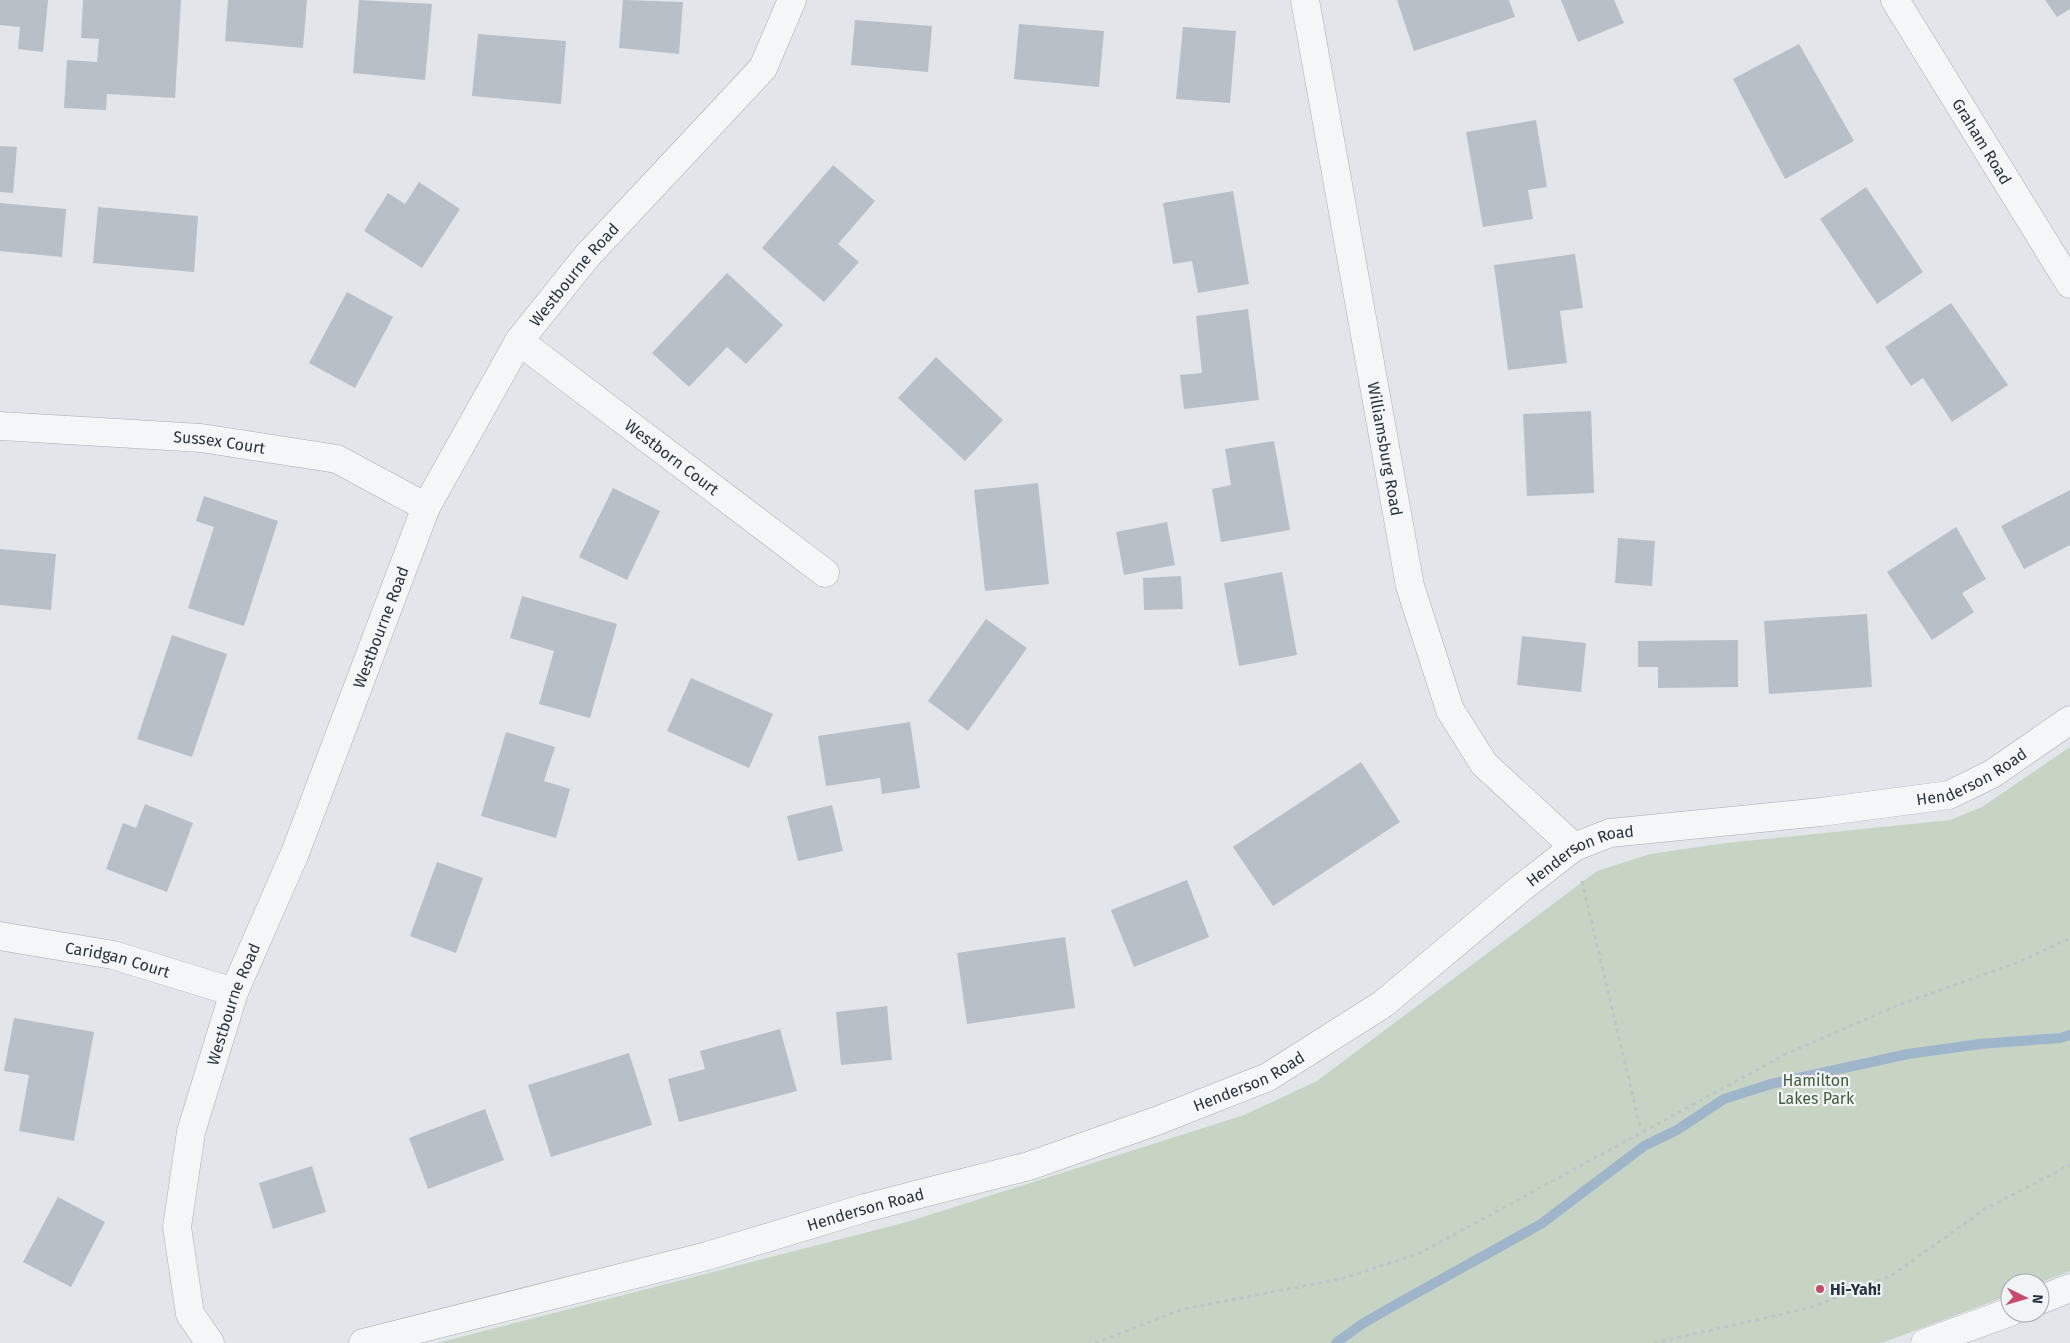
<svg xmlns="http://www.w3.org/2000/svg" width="2070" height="1343" font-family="'Fira Sans',sans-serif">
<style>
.green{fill:#c8d4c3}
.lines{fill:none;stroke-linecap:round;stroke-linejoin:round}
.stream{stroke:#9eb6c9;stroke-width:10}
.building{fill:#b9bfc7}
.minor-casing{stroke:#a7adb4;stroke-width:29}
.path{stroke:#bfc4c8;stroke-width:3;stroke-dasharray:4 4;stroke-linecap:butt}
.minor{stroke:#f4f6f8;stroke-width:28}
.poi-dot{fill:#cb4a67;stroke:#f1f4f7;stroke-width:2}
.labels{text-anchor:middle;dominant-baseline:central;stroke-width:4.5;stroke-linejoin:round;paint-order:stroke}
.street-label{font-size:16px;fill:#2a3441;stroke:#f1f4f7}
.park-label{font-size:16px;fill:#425d38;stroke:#f1f4f7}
.poi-label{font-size:16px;font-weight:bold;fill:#2a3441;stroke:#f1f4f7;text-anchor:start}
</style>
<rect width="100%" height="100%" fill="#e2e6ea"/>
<path class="green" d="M2070 747V1271L2040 1283H2010V1295L1882 1343H437L907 1222 1244 1115 1317 1081 1597 871 1650 854 1726 843 1950 820 1982 807Z"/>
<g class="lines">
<path class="stream" d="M1336 1343 1362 1324 1395 1305 1541 1224 1644 1146 1677 1130 1724 1099 1771 1084 1908 1054 1980 1044 2060 1038 2070 1035"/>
</g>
<path class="building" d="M0 0H48L43 52 18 49 20 27 0 25Z
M83 0H181L175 98 107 94 106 110 64 108 67 60 97 62 99 39 81 38Z
M228 0H307L303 48 225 41Z
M359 0 432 4 425 80 353 73Z
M623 0 683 2 679 54 619 48Z
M1397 0H1509L1515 17 1414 51Z
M1561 0H1614L1624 23 1578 42Z
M2045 0H2070V9L2057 17Z
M855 20 932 26 928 72 851 65Z
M1019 24 1104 31 1099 87 1014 79Z
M1183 27 1236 31 1230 103 1176 99Z
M478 34 566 41 561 104 472 96Z
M1799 44 1854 141 1785 179 1733 79Z
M1536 120 1547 187 1528 190 1533 219 1483 227 1466 132Z
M0 146 17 147 13 193 0 192Z
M833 165 875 201 838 244 859 262 824 302 762 248Z
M419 182 460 209 422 268 364 231 388 193 405 204Z
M1866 187 1923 272 1877 304 1820 219Z
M1233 191 1249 284 1198 293 1192 261 1173 264 1163 203Z
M0 203 66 209 62 257 0 251Z
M98 207 198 216 194 272 93 263Z
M1575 254 1583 308 1560 311 1567 363 1508 370 1494 265Z
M727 273 783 325 746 364 727 347 689 387 652 353Z
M347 292 393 317 355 388 309 363Z
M1951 303 2008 385 1952 422 1923 378 1911 386 1885 347Z
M1248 309 1259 400 1184 409 1180 375 1202 373 1196 316Z
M936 357 1003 420 965 461 898 398Z
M1591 411 1594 493 1527 496 1523 414Z
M1274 441 1290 530 1221 542 1212 489 1231 485 1225 449Z
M1038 483 1049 584 985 591 974 490Z
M613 488 660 511 627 580 579 557Z
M2070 490V545L2024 569 2001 526Z
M204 496 278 521 244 626 188 608 214 527 196 521Z
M1167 522 1175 565 1124 575 1116 532Z
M1956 527 1986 579 1962 593 1974 612 1932 640 1887 572Z
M1618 538 1655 541 1652 586 1615 583Z
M0 549 56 554 51 610 0 605Z
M1282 572 1297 655 1239 666 1224 583Z
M1181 576 1183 609 1144 610 1143 578Z
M522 596 617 624 590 718 539 704 554 651 510 638Z
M1867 614 1872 687 1769 694 1764 621Z
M986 619 1027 648 968 731 928 701Z
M172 635 227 654 192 757 137 739Z
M1522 636 1586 643 1581 692 1517 685Z
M1738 640V687L1658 688V667H1638V641Z
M691 678 773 714 749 768 667 731Z
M910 722 920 788 882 794 880 778 826 786 818 736Z
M506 732 555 747 544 781 570 789 556 838 481 816Z
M1361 762 1400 822 1273 906 1233 847Z
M145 804 193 823 167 892 106 869 123 823 136 828Z
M832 805 843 851 798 861 787 816Z
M437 862 483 878 456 953 410 936Z
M1187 880 1209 937 1134 967 1111 910Z
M1065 937 1075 1008 967 1024 957 953Z
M887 1006 892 1060 841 1065 836 1012Z
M14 1018 94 1032 74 1141 19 1131 29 1075 4 1071Z
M780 1029 797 1091 679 1122 668 1079 705 1069 700 1051Z
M629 1053 652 1125 551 1157 528 1085Z
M485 1109 504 1160 428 1189 409 1138Z
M312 1166 326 1212 273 1229 259 1183Z
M58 1197 105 1222 71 1287 23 1262Z"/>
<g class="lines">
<defs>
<g id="minor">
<path id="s1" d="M1305 0 1410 586 1450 710 1484 764 1574 847"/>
<path id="s2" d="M1895 0 2070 284"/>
<path id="s3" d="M519 341 825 573"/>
<path id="s4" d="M0 426 201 438 337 459 426 507"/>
<path id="s5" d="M0 936 113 955 234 992"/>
<path d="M2040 1300 2070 1288"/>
<path id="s6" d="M210 1343 190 1314 177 1227 191 1132 234 992 295 853 426 507 519 341 587 256 763 68 792 0"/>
<path id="s7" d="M363 1343 707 1256 865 1208 1029 1166 1159 1120 1268 1077 1383 1004 1520 889 1574 847 1610 833 1821 812 1949 795 1992 774 2070 720"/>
<path d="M1925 1343 2010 1312"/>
</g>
</defs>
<use href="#minor" class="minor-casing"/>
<path class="path" d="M1582 881 1641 1131
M1095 1343 1183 1309 1341 1279 1420 1253 1786 1054 1896 1006 2019 962 2070 938
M1654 1343 1809 1308 1891 1276 1985 1209 2070 1165"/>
<use href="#minor" class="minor"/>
</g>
<circle class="poi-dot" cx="1820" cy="1289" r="5"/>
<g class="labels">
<g class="street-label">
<text stroke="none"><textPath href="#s2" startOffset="166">Graham Road</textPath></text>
<text stroke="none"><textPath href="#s6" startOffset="1164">Westbourne Road</textPath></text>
<text stroke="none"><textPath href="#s4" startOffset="220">Sussex Court</textPath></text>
<text stroke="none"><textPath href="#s1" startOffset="456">Williamsburg Road</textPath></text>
<text stroke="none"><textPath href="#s3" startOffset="192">Westborn Court</textPath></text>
<text stroke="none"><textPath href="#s6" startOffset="759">Westbourne Road</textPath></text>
<text stroke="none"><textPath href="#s7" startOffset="1735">Henderson Road</textPath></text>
<text stroke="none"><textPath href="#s7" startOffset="1330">Henderson Road</textPath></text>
<text stroke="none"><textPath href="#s5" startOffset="120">Caridgan Court</textPath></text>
<text stroke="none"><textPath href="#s6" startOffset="354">Westbourne Road</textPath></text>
<text stroke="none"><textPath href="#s7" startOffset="925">Henderson Road</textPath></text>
<text stroke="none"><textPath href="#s7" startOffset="520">Henderson Road</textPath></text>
</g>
<g class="park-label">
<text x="1816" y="1080">Hamilton<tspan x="1816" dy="18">Lakes Park</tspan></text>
</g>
<g class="poi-label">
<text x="1830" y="1289">Hi-Yah!</text>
</g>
</g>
<g transform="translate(2025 1298) rotate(95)"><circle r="24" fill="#f1f4f7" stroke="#a1a7ae"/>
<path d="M0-4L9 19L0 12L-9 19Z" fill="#cb4a67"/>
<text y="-8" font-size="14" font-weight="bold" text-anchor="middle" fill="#2a3441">N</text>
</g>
</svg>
